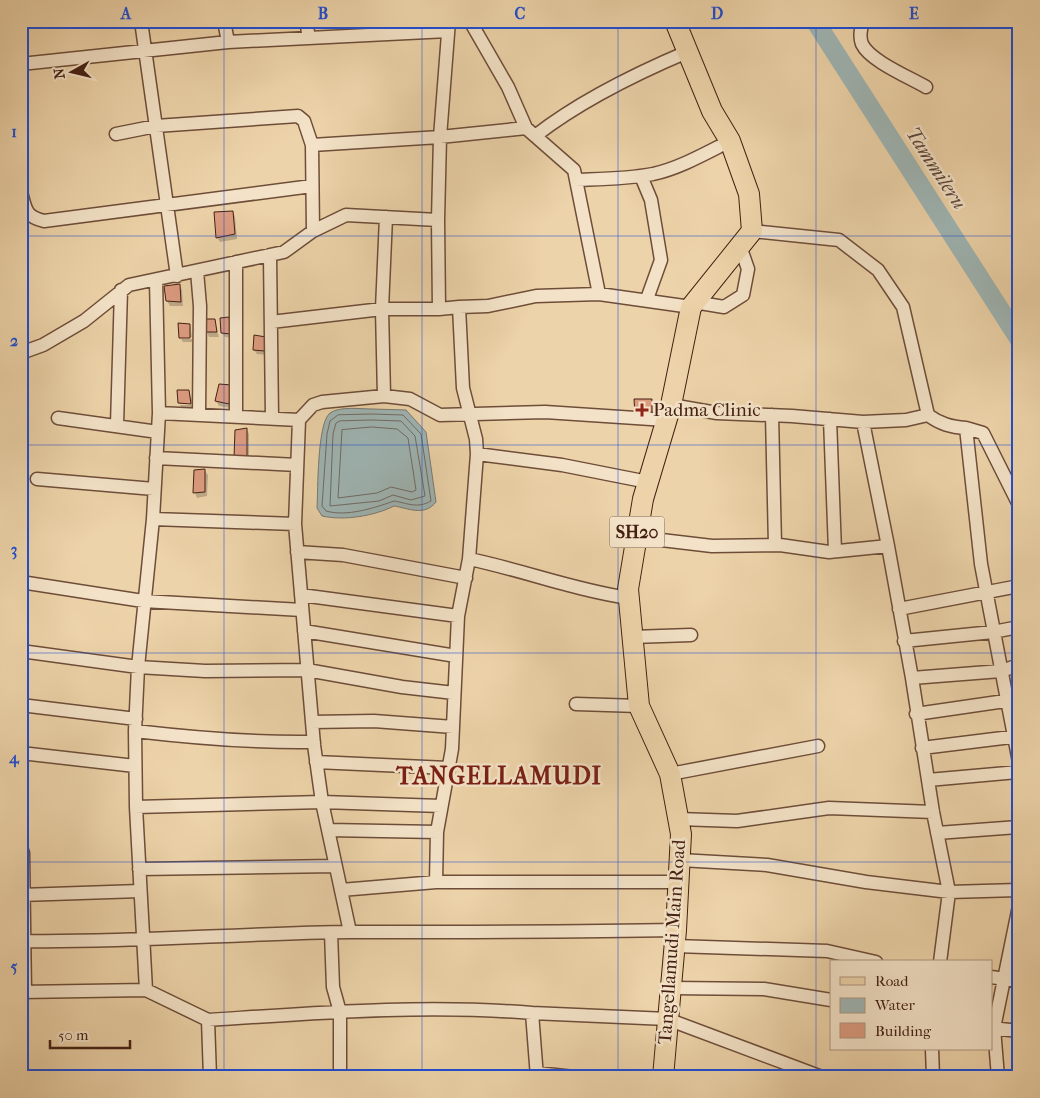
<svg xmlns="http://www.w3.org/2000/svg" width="1040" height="1098" font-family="'IM FELL French Canon',serif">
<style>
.water{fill:#9eb5b4;stroke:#7a7974}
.shadow{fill:#0003}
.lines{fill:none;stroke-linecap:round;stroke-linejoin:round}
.shore{stroke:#716a64;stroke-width:1}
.river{stroke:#9eb5b4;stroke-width:19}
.building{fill:#dc9b7f;stroke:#442014}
.minor-casing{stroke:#6e4d39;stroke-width:15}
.primary-casing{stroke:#442014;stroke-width:22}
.minor{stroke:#f3e2c7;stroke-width:12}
.primary{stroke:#edd3a9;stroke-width:20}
.grid{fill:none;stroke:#1d4ed8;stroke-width:1;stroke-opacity:0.55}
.poi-dot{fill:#8f2418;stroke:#f3e2c7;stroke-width:2}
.labels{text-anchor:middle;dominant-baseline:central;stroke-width:5;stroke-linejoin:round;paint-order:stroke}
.shield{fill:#f3e2c7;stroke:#785a4a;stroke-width:1}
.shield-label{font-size:18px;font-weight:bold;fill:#442014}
.poi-label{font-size:19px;fill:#442014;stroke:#f3e2c7;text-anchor:start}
.street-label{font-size:19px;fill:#442014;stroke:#f3e2c7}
.water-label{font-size:20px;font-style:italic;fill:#5a453c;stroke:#f3e2c7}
.district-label{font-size:24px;font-weight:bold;letter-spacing:1px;fill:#7a1f14;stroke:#f3e2c7}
.neatline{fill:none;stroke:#1d4ed8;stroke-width:2}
.grid-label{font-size:16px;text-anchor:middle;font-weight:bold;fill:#1d4ed8}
</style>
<rect width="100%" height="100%" fill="#edd3a9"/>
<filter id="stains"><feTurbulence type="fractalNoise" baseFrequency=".004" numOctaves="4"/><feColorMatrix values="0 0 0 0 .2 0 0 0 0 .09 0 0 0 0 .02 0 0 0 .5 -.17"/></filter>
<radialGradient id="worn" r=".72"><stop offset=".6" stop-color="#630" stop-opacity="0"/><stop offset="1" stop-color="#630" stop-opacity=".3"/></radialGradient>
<path class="water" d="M372 409 406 410 426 432 436 502C424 517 408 508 394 506 374 516 344 521 322 516L317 508C318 491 317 423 330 413 340 406 360 409 372 409Z"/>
<path class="shadow" d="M233 212 235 217 237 239 220 242 217 237Z
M179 285 182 290 183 306H170L167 301Z
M229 318 231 323 233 338 225 337 222 333Z
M206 320H214L219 337H209L207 332Z
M179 325H190L192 337 180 336V338Z
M265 338 267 355 257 354 254 350Z
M181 339H192V342H183Z
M231 386V408L219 406 216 401Z
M178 391H189L193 403 179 404Z
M180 405H193V408H182Z
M247 430 249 434V462L236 457Z
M205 471 208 475 207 496 197 498 195 493V472Z"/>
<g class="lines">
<path class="shore" d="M372 414 403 415 421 434 431 501C417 509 407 503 394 501 374 508 347 517 326 511L322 506 327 434 330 421 338 415Z
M372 420 401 421 415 436 425 496 411 500 393 495 379 501 330 506 333 434 336 423 340 421Z
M372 427 397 429 408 438 416 490 412 492 391 487 377 493 338 498 342 430Z"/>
<path class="river" d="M815 21 1019 339"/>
</g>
<path class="building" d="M233 211 235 234 216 238 214 212Z
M180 284 181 302 166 301 164 286Z
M229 317 231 334 221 333 220 318Z
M205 319H215L217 332H205Z
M178 323 190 324V338H179Z
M254 335 266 337 265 351 253 350Z
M219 384 232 385 229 404 215 401Z
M177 390H189L191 404 178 403Z
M634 399H652V415L635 416Z
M247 428V458H234L235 430Z
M205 469V492L193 493 194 470Z"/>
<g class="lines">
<defs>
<path id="minor" d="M141 21 177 276
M306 21 309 38
M470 21 508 87 526 128 574 170 599 294 691 307
M863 21C861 29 859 36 862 44 870 61 909 77 926 87
M228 42 448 31
M21 64 228 42 224 21
M116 134 156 126 298 116 304 121 312 145
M535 136C580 101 635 74 687 52
M641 176 651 200 661 260 647 299
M576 180C602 179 627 179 653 174 680 168 706 153 730 141
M21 192C26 210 25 216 44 221L312 186
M386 217 382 309H439
M313 231 346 215 438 220
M752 231 839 240 878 270 903 307 928 415C940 424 951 427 966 428L981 564 1019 762
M270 255 272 418
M236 262V417
M197 271 200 306 199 415
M156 280 159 413
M694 302 724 307 743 295 748 269 740 246
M459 307 488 306 536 296 599 294
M271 322 382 309 384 396 410 399 440 415 545 412 666 420
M21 353 43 345 84 321 129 285 284 252 313 231 312 145 440 137 526 128
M671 405 717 413 792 416 863 422 906 420 928 415
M772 415 775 545
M58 418 158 432
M830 419 835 551
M299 420 313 405 322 402 384 396
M117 425 121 290
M966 428 983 433 1019 505
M477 454 562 465 648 482
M156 458 297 465
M37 479 154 489
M153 519 295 524 314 745 322 802 350 932
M636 537 712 546 780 545 829 552 888 546 863 422
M888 546 912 678 933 812 949 892 940 962
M297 552 343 555 466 578
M469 559C523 570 574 590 629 598
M21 582 143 601 302 610
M301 595 458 616
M899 609 1019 586
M304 631 456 656
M632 637 691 635
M904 641 993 632 1019 627
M21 651 138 667 205 671 307 670 402 687 454 693
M912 678 1001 671 1019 665
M576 704 639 706
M21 705 136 719
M916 714 1019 699
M312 722 374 721 453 727
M135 731C195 738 253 743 314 742
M922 748 1019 736
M21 753 135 766
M316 762 448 768
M670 774 818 746
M928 780 1019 772
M136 807 322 802 441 806
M678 819 737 821 829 808 933 812
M328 830 437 832
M937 833 1019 827
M21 848 23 853 25 992
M680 860 767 865 866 882 949 892 1019 890
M139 869 335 866
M436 882H680
M341 890 436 882 437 832 452 749 458 616 469 559 477 454 476 439 463 388 459 307 439 309 438 220 440 137 449 21
M21 895 140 891
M331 933 333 987 340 1012V1077
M21 941C131 943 241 933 351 932 459 932 568 932 676 930
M675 946 827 951 876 962
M991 977 1019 981
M671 988 764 989 831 1000
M146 990 208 1020 210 1077
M21 992 146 990 136 807 135 731 138 667 153 519 159 413 299 420 295 524
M208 1020C316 1013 424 1004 532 1013
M991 1028 1019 1031
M932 1049 933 1077
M537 1073 574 1077
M537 1077 532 1013 667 1019 822 1077
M998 1077 994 1028 1019 906"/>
<path id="primary" d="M663 1077 676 930 681 834 670 774 639 706 628 589 643 499 671 405 691 307 752 231 749 194 730 141 712 111 675 21"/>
</defs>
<use href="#minor" class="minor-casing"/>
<use href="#primary" class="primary-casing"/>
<use href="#minor" class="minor"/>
<use href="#primary" class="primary"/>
</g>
<path class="grid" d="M224 21V1077M422 21V1077M618 21V1077M816 21V1077M21 236H1019M21 445H1019M21 653H1019M21 862H1019"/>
<path class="poi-dot" d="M639.5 402.5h5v5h5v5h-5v5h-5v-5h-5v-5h5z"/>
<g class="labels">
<rect class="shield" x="609.5" y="516.5" width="55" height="31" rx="4"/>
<g class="shield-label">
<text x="637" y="532">SH20</text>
</g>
<g class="poi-label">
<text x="653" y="410">Padma Clinic</text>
</g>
<g class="street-label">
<text transform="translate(672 942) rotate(-86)">Tangellamudi Main Road</text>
</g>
<g class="water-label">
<text transform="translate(936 168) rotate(57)">Tammileru</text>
</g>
<g class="district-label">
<text x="499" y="776">TANGELLAMUDI</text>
</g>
</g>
<rect width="1040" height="1098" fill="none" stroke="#edd3a9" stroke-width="55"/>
<rect x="830" y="960" width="162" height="90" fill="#f3e2c7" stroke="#ad947f"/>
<rect x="840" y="977" width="25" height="8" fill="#edd3a9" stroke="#ad947f"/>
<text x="875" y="986" font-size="15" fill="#442014">Road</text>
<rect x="840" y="998" width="25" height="15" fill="#9eb5b4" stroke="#ad947f"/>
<text x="875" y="1010" font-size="15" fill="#442014">Water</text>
<rect x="840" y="1023" width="25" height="15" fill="#dc9b7f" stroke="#ad947f"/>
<text x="875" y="1036" font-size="15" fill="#442014">Building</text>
<g transform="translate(72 72) rotate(262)" stroke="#f3e2c7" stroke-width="4" paint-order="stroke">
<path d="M0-4L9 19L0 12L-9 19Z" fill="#442014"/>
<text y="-8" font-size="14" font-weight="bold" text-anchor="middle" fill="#442014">N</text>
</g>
<path d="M50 1040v8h80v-8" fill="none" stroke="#442014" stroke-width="2.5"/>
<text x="58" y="1040" font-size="15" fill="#442014" stroke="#f3e2c7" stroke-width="4" paint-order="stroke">50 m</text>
<rect x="28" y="28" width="984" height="1042" class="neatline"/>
<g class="grid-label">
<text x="126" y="19">A</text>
<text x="323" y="19">B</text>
<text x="520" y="19">C</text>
<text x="717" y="19">D</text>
<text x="914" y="19">E</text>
<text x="14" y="137">1</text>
<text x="14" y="346">2</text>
<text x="14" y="555">3</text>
<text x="14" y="763">4</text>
<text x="14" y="972">5</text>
</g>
<rect width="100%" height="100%" filter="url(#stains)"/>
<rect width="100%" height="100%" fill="url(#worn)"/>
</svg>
